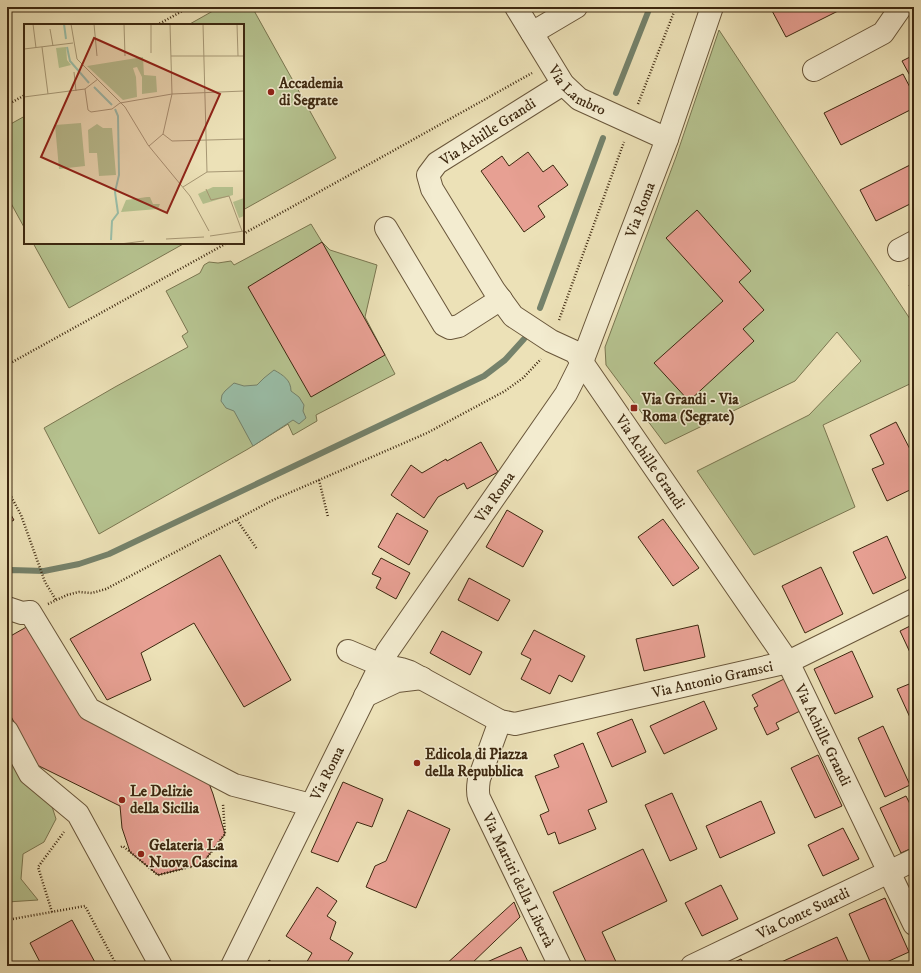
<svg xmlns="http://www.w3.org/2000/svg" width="921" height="973" font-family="'IM FELL DW Pica',serif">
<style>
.green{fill:#b6c390;stroke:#7a7650}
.water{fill:#9abea8;stroke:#75826b}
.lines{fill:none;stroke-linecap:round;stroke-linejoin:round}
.stream{stroke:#75826b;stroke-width:6}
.building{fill:#e7a093;stroke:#3d2810}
.minor-casing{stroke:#69563a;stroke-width:24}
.path{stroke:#3d2810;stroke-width:2.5;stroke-dasharray:1 2;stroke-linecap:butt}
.minor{stroke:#f3ecd0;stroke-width:22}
.poi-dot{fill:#8f2418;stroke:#f3ecd0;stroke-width:1.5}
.labels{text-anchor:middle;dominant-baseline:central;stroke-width:3;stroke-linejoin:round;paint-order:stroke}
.poi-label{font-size:15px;font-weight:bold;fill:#3d2810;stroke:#f3ecd0;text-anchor:start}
.street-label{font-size:15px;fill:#3d2810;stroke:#f3ecd0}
.inset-river{fill:none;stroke:#9abea8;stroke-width:2}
.inset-road{fill:none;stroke:#a69774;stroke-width:1}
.view{fill:#8f2418;fill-opacity:0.15;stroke:#8f2418;stroke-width:2}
.inset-edge{fill:none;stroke:#3d2810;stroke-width:2}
</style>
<rect width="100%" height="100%" fill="#ece1b7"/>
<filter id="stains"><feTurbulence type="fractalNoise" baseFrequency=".005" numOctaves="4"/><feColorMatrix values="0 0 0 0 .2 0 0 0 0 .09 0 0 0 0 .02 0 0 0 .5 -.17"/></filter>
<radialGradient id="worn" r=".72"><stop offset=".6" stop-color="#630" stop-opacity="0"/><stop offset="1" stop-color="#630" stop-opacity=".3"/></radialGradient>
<path class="green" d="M220 7H252L336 158 243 210V25H188Z
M719 30 914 325V382L823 425 855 507 754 555 697 471 809 415 861 361 837 332 795 381 665 444 606 365 605 347 676 157Z
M25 116V229L7 196V126Z
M311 224 322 242 330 250 377 265 365 317 395 374 316 415 317 421 293 435 288 424 248 449 99 534 44 428 115 387 188 347 182 336 188 332 166 291 200 273 204 265 209 262 218 263 231 261 234 265Z
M33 243H185L69 308Z
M7 752 49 797 56 819 44 842 23 854 21 879 38 900 7 902Z"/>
<path class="water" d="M274 370C283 375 291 380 291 391L299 397 304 405 303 411 306 418 299 424 293 420 253 446 234 411 226 408 221 401 222 395 225 391 234 383 244 386 257 385 264 378Z"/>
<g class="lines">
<path class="stream" d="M616 93 650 7
M540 308 603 138
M7 571 11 570 44 571 79 564 109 554 484 376 505 360 524 339"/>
</g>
<path class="building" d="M770 7H846L786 37Z
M914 55V83L902 61Z
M903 74 914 95V108L841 145 824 113Z
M528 152 543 172 553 165 568 185 538 206 545 217 524 232 481 171 502 156 509 166Z
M914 163V202L876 221 860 190Z
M697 210 751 271 739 282 764 310 743 329 754 341 689 401 654 363 723 301 666 238Z
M322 242 385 355 311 397 248 287Z
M914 282V295L909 285Z
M896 422 914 457V488L887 501 872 469 884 464 870 435Z
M481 442 498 472 467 489 464 483 438 497 424 518 391 495 411 465 422 473 446 459 447 461Z
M7 508 14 520 7 524Z
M507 510 543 531 523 567 486 547Z
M397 513 428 531 409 565 378 547Z
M663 519 699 568 673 586 638 537Z
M887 536 906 578 873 594 853 552Z
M220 555 291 680 244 707 194 623 141 653 151 680 107 700 70 639Z
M381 558 410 573 396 599 376 588 381 578 372 574Z
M821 567 843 614 805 633 782 586Z
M469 578 510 600 498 621 458 600Z
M914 624V661L900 631Z
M30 625 82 716 207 778 213 794 225 834 202 864 158 875 130 852 122 828 120 806 37 765 7 709V638Z
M698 625 705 657 644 671 636 639Z
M534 630 585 656 572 682 559 675 550 694 521 679 531 659 521 654Z
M442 631 482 652 470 675 430 653Z
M852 651 873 697 835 714 814 669Z
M784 679 800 711 776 723 779 729 767 735 754 708 758 706 752 695Z
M914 682V723L913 724 897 689Z
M704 701 717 729 664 754 650 726Z
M632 719 646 752 612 767 597 733Z
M883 726 910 785 885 797 858 738Z
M583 743 607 802 588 810 596 829 559 844 555 832 548 835 540 815 549 811 535 776 559 767 554 755Z
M818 755 842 806 815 818 791 768Z
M343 782 383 799 372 827 357 822 338 862 311 852Z
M672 793 697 849 670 861 645 805Z
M906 796 914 812V847L901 853 880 808Z
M761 801 775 833 720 858 706 826Z
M408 810 450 829 416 908 366 887 375 866 386 861Z
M843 828 859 859 823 876 808 845Z
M643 849 667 901 602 932 618 966H588L553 892Z
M721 885 738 919 702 936 685 903Z
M317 887 337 901 327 916 336 922 330 939 353 953 345 966H306L305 965 312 953 286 936Z
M885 898 909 952 878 966H872L849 914Z
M514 902 520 917 469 966H444Z
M72 920 97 966H42L30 943Z
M837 937 850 966H781L779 963Z
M521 947 530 966H489L487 962Z
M741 959 745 966H726Z
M269 960 278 966H265Z"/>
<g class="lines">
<defs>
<g id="minor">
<path id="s1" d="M516 7 563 84 579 99 667 139"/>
<path d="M532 33 576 7"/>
<path d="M814 70 883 33 901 7"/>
<path id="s2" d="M563 84 437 163 428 175 432 189 494 290 513 316 551 341 575 352 788 662 914 924"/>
<path d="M386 228 444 325 450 328 459 326 501 299"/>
<path d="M899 250 914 242"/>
<path d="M7 608 22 613 30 612 89 709 234 785 311 805"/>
<path id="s3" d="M348 651 381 665 401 669 410 672 500 721 515 724 788 662 914 600"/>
<path d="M365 696 397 681 422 678"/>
<path id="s4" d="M500 721 479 779C478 786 477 791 479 798L560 966"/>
<path d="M7 731 30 774 78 814 161 966"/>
<path id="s5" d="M232 966 387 652 566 394 582 362 599 317 667 139 712 7"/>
<path id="s6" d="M692 966 914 860"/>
</g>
</defs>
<use href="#minor" class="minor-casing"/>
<path class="path" d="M157 25 186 9 185 7
M638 104 676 7
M7 105 25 95
M243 234 382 157 532 73
M559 320 624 142
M7 365 227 243
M319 480 328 517
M7 489 21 515 45 582 56 600
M237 520 257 549
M48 604 67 595 79 592 92 593 106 589 273 500 427 433 505 391 523 378 541 359
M121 847 123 846 158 875 202 864 225 834 223 804
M52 912 38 867 64 832
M7 920 85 906 117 966"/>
<use href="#minor" class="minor"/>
</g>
<g class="poi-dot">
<circle cx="271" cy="92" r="4"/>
<rect x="630" y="404" width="8" height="8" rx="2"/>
<circle cx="417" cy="763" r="4"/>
<circle cx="122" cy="800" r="4"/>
<circle cx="141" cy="854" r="4"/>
</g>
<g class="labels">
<g class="poi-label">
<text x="279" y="83">Accademia<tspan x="279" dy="17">di Segrate</tspan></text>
<text x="642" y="399">Via Grandi - Via<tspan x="642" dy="17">Roma (Segrate)</tspan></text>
<text x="425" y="754">Edicola di Piazza<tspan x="425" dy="17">della Repubblica</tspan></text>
<text x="130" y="791">Le Delizie<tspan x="130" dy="17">della Sicilia</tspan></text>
<text x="149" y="845">Gelateria La<tspan x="149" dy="17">Nuova Cascina</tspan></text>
</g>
<g class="street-label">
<text stroke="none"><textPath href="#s1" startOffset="105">Via Lambro</textPath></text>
<text transform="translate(488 132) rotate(-33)">Via Achille Grandi</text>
<text stroke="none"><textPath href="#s5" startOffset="863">Via Roma</textPath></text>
<text stroke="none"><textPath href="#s2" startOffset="534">Via Achille Grandi</textPath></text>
<text stroke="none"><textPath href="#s5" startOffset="539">Via Roma</textPath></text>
<text stroke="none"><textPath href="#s3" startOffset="386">Via Antonio Gramsci</textPath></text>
<text stroke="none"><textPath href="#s2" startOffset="858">Via Achille Grandi</textPath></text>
<text stroke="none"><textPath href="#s5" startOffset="215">Via Roma</textPath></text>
<text stroke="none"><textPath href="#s4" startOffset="172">Via Martiri della Libertà</textPath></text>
<text stroke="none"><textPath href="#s6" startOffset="123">Via Conte Suardi</textPath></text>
</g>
</g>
<g transform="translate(24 24)">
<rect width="220" height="220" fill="#ece1b7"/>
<path d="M42 23 43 36 47 41 35 44 32 24ZM119 33 120 51 132 52 133 68 118 70V53L113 43 109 44 112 53 113 73 99 76 63 42ZM57 99 61 142 35 145 31 101ZM73 100 79 104H88L92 151 75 152 73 129H65L64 106ZM189 163H209V171L179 180 174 170ZM123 173H126L129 180H136L134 185 97 188 102 176ZM220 174V192L215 194 209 178Z" fill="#b6c390"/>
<path class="inset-river" d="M40 0 42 15M43 23 46 37 65 59M70 63 88 81M87 216 88 197 94 189 91 168 95 151 94 92 91 85"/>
<path class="inset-road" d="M9 0 12 24M47 0 53 35 101 83 124 121 166 172 185 207M70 0 73 32M100 0 101 32M127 0V29M179 0 183 148M213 0 214 32M26 5 29 22M18 23 24 70M0 25 49 19M147 32H220M50 48 52 67M61 65 64 86 67 88 88 85 96 79 148 70 220 67M0 73 61 65 74 55M139 110 148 70 146 0M139 110 148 117 220 115M125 122 139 110M159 163 183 148 220 147M182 165 187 176 205 172 218 207M186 212 220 207M142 215 180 213M96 220 120 217"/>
<path class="view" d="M70 14 196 70 143 189 17 133Z"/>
<rect width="220" height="220" class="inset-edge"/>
</g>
<rect width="921" height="973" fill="none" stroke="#ece1b7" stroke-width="24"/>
<rect x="8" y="8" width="905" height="957" fill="none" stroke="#3d2810" stroke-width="2"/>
<rect x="12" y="12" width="897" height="949" fill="none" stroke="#3d2810"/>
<rect width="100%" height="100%" filter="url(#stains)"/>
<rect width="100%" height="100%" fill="url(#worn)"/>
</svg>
